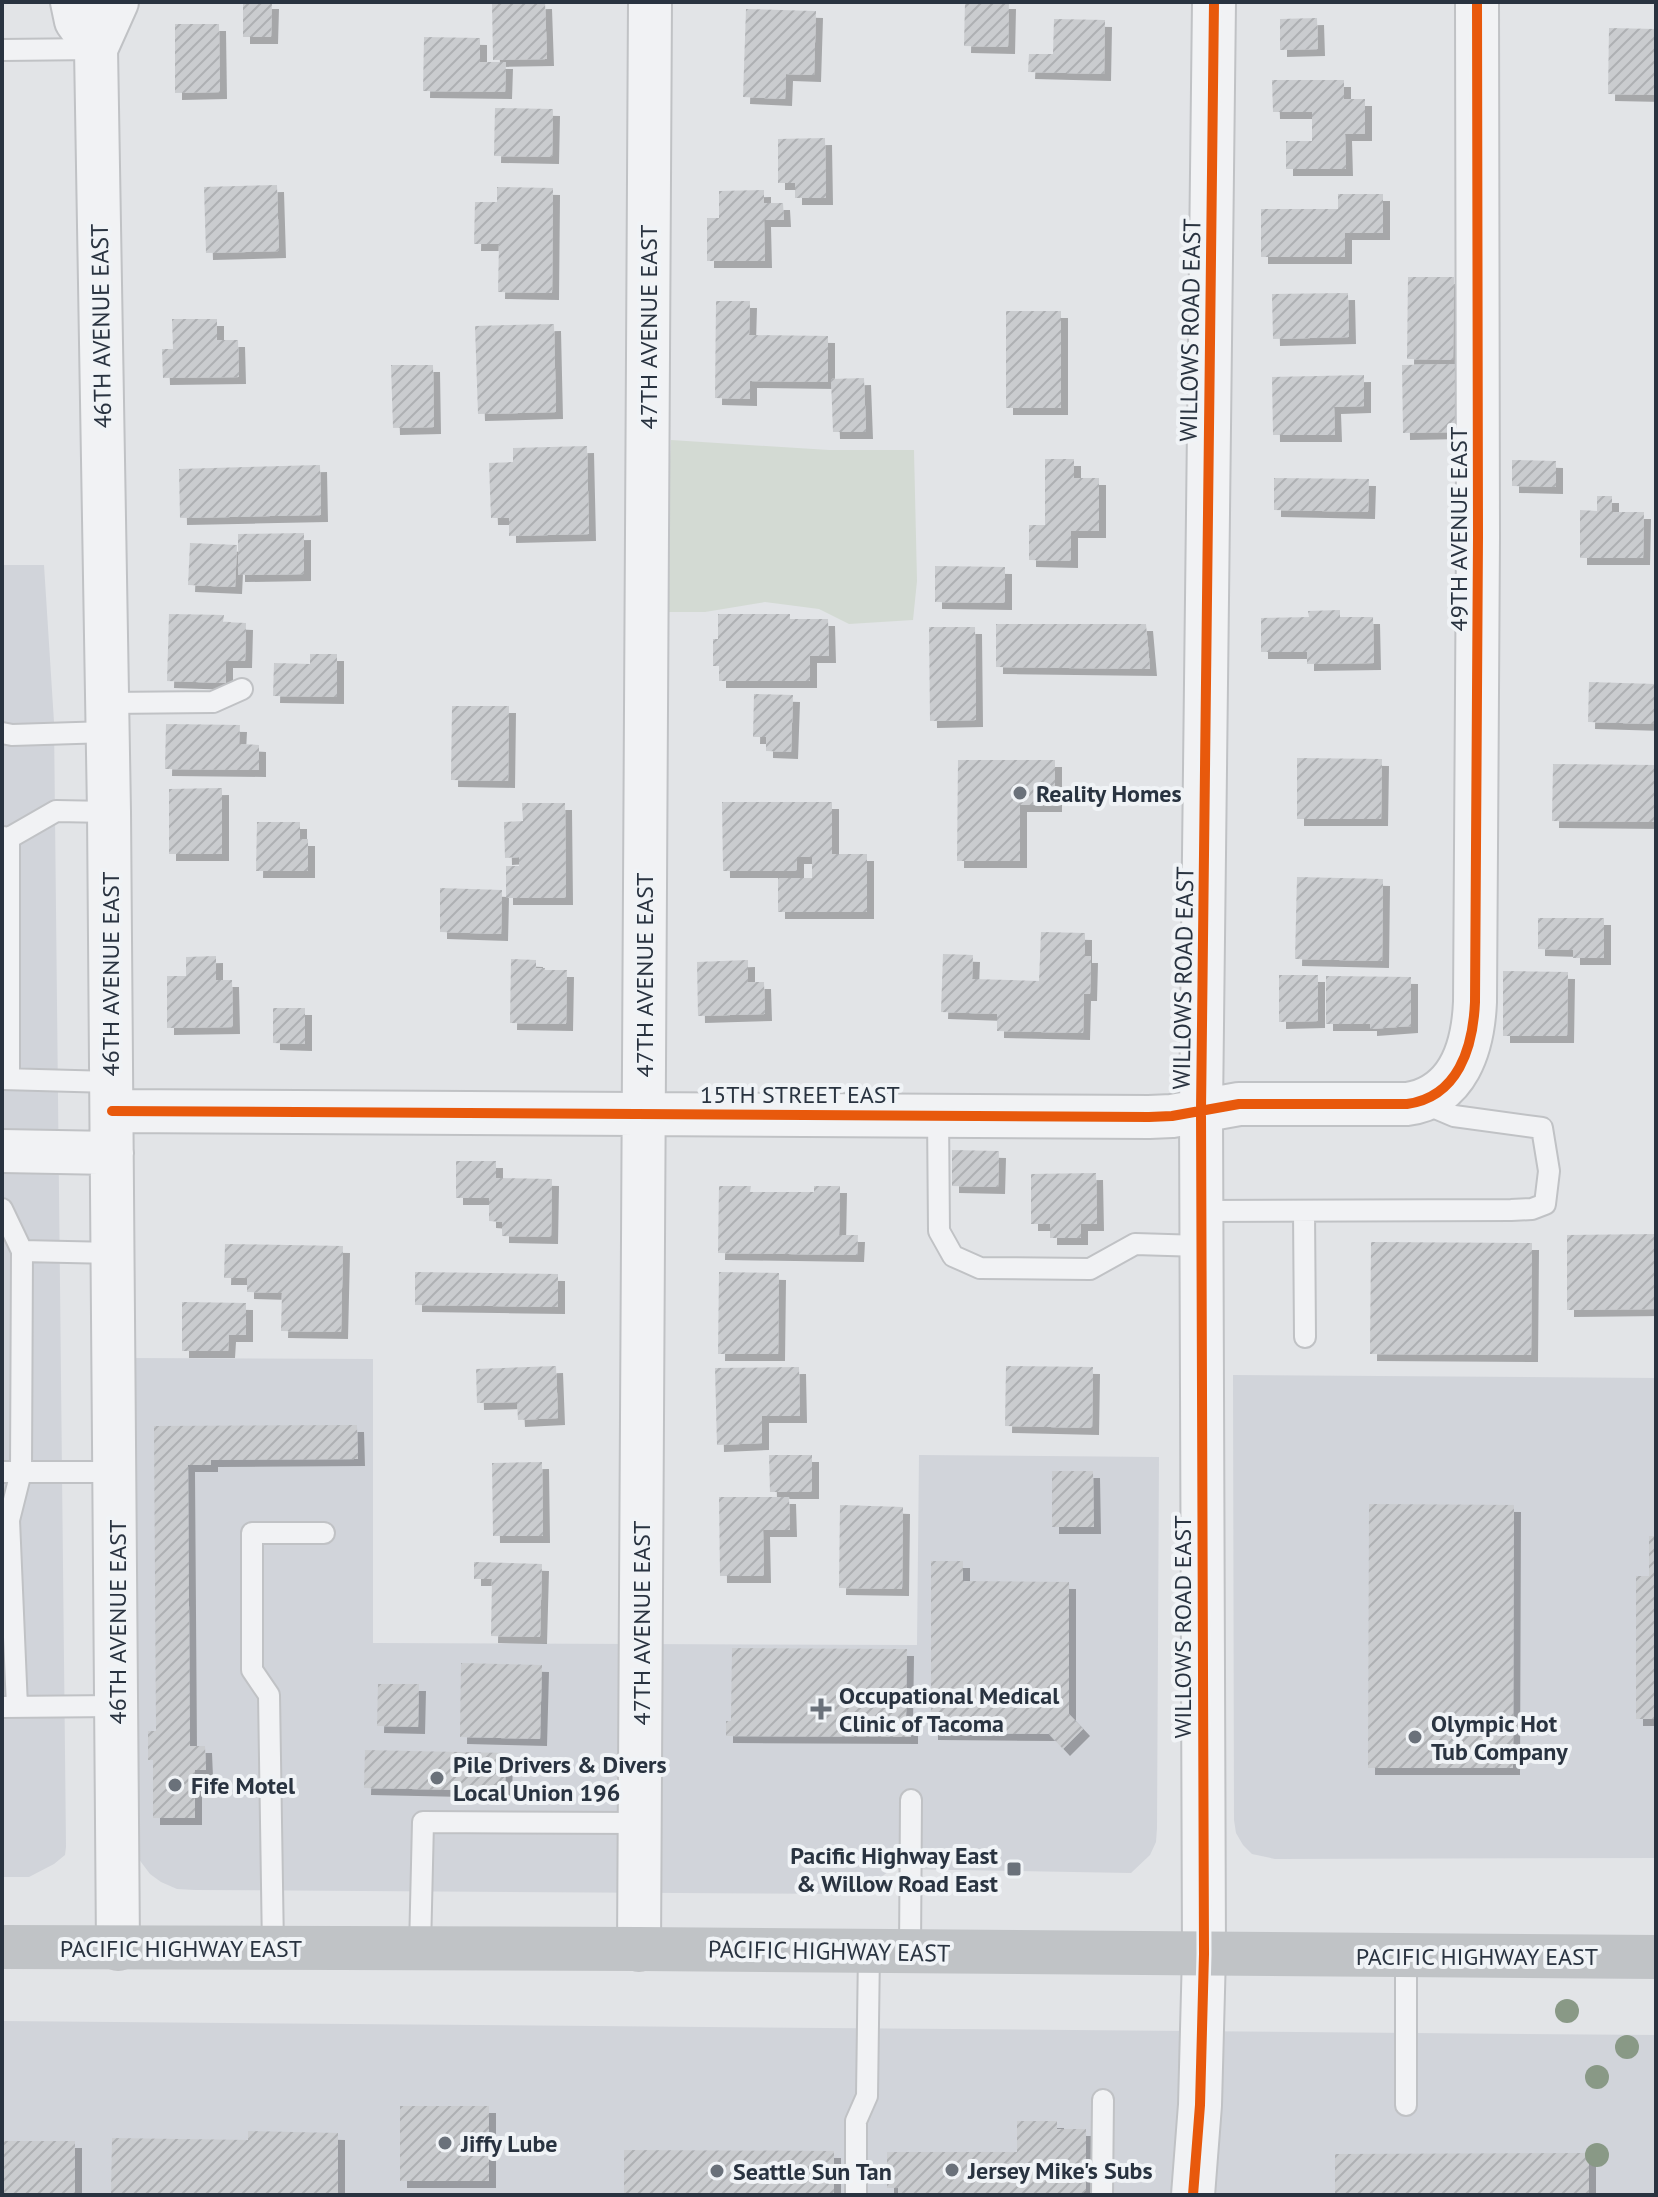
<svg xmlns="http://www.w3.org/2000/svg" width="1658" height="2197" font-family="'PT Sans',sans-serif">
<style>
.built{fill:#d1d4da}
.grass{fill:#d3dad3}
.building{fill:url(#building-hatch);filter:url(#shadow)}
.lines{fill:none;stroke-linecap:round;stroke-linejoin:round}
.service-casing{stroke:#c0c2c5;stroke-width:24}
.minor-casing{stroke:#c0c2c5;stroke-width:46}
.service{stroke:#f1f2f4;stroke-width:20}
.minor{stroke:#f1f2f4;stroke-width:42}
.secondary{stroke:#c0c3c6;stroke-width:44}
.cycleway-casing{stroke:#f0f3f6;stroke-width:15}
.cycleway{stroke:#e8590c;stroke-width:10}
.tree{fill:#899986}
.poi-dot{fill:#6a717a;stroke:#f0f3f6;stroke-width:3}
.labels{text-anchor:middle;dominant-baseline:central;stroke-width:8;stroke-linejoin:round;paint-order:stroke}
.street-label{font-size:24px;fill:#293340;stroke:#f0f3f6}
.poi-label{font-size:24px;font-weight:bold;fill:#293340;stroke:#f0f3f6;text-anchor:start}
</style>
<defs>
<pattern id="building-hatch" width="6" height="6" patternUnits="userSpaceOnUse" patternTransform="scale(2)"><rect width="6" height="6" fill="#cacccf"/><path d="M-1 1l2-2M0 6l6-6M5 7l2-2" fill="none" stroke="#aeb0b3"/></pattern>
<filter id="shadow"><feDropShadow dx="7" dy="7" stdDeviation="0" flood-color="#0004"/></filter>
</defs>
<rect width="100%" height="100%" fill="#e2e4e7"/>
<path class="built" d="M2 565H44L54 722 66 1847 65 1855 54 1864 29 1877H2Z
M125 1358 373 1359V1643L917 1645 919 1455 1159 1457 1157 1828 1156 1842 1150 1855 1131 1873 892 1869 858 1894 195 1890 177 1889 161 1882 150 1874 135 1854Z
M1233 1375 1656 1378V1858L1275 1859 1252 1854 1243 1845 1236 1833 1234 1820Z
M2 2021 1656 2035V2195H2Z"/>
<path class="grass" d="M671 440 829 450H914L917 581 913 620 849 624 819 609 765 602 705 612H662Z"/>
<path class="building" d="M243 2H272L271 37H243Z
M545 2 547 59 493 60 492 3Z
M965 2H1009L1008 47 964 46Z
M746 9 816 11 814 75 786 74 785 99 743 97Z
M1317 18 1318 49 1280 50V19Z
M1054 19 1105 20 1104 74 1028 72 1029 54H1053Z
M175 24H219L220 92 175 93Z
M1609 28 1656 29V95L1608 94Z
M424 37 480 38V62H506L505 92 423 91Z
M1272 80H1344V99H1365V134H1345L1346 169H1286V141H1312V112H1273Z
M495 108 553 109 552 157 494 156Z
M825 138 826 198H795V183H778V139Z
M277 185 279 251 206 253 204 187Z
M497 187 553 188 552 293 498 292 499 244H474L475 202H497Z
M764 190V203H783L784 220H764L765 261H707V218H719V191Z
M1338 194H1383V233H1345V257H1261V209H1338Z
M1408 277H1454L1453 360 1407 359Z
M1348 293 1349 337 1273 339 1272 294Z
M716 301H750L749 335 828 336V382L750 381V399L715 398Z
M1006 311H1061V408H1006Z
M172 319H217V340H238L239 377 163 378 162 349H173Z
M554 324 556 412 478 414 475 326Z
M1457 364 1458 432 1403 433 1402 365Z
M391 365H433L434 427 393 428Z
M1364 375V406L1334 407 1335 435H1273L1272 377Z
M864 378 866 432H833L831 379Z
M587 446 589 534 509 536V518H491L489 463 513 462V448Z
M1045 459H1074V478H1099V531H1071V561L1029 560V525H1045Z
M1512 460 1556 461V487L1512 486Z
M320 465 321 515 180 518 179 469Z
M1274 478 1369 479 1368 512 1274 510Z
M1597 496H1612V512H1644L1643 558H1580V510L1597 511Z
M304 533V574L238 575V534Z
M190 543 237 545 235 587 188 585Z
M935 566 1005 567V603L935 602Z
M1340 610V617H1373L1374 663 1307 664V652H1261V618L1309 617 1308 611Z
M169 614 224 615 223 622 246 623 245 661H226V683L167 681Z
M718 614H790V619H828L829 656H810V681H719V666H713V639H718Z
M996 624H1146L1150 669 996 667Z
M929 627H975L976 720 930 721Z
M310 654H337V697L273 696 274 663 310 664Z
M1589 682 1656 684V724L1588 722Z
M754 694 793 695 791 752 766 751V737H753Z
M452 706H509L508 781 451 780Z
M166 724 240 725 239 744 259 745V770L165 769Z
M1297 758 1382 759 1381 819H1297Z
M958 760H1055V805H1020V861H957Z
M1553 764 1656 765V822L1552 821Z
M222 788V854H169V789Z
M722 802H832V854H867V912H778V878H812V857H797V871H723Z
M522 803H565L566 898H506V866H519V857L505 858 504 822 523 821Z
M257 822H300V839H308V871H256Z
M1297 877 1383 879 1382 961 1295 959Z
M440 888 502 890 501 934 440 932Z
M1538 918H1604V958H1573V950L1538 949Z
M1041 932 1085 933V956H1091L1090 994H1084L1083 1033 997 1031V1014L941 1012 943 954 973 955 972 979 1039 981Z
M216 956V980H232L233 1027 167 1028V976H186V957Z
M511 959 536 960V968H545V970H567L566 1024 510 1023Z
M748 960V982H764L765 1014 698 1016 697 962Z
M1503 971 1568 972 1567 1036H1503Z
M1279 975H1318V1021L1279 1022Z
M1326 976 1411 977V1026L1370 1029V1024H1326Z
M273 1008H305V1044L273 1043Z
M952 1150 999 1151 998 1187 952 1186Z
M456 1161H496V1178L552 1179 551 1237 502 1236V1222L489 1221V1198H456Z
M1096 1173 1097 1224H1081V1238H1050V1224H1031V1174Z
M719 1186H751L750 1192H814V1186H840L839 1235H858L857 1255 718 1253Z
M1656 1234V1309L1567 1310V1235Z
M1371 1242 1532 1243 1531 1355 1370 1354Z
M225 1244 343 1246 341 1332 281 1331 282 1293 247 1292V1278H224Z
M415 1272 558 1274V1307L415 1305Z
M719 1272 779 1273 778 1354H718Z
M182 1302 246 1303V1335H229L228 1351H182Z
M556 1366 558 1418 518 1420 517 1402 477 1403 476 1369Z
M1006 1366 1093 1367 1092 1428 1005 1426Z
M799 1367 800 1416H762V1443L717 1445 715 1368Z
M357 1425 358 1459 211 1460V1465H188L190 1746H205L206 1770H195V1818H153V1760H148V1731H156L154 1426Z
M769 1455H812V1492H770Z
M542 1462 543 1536H493L492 1463Z
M1052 1471H1093L1094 1527H1052Z
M719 1497H789L790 1530H763L764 1576H720Z
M1369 1504 1514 1505 1513 1768H1368Z
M840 1505 903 1507 902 1589 839 1588Z
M1649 1536H1656V1719H1636V1576H1649Z
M931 1561H963V1581L1069 1582V1714L1083 1729 1063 1749 1049 1734 931 1733Z
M474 1562 542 1564 540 1637 491 1636 492 1579H474Z
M732 1648 907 1649 906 1717H911V1737L726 1736V1721H731Z
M461 1663 542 1665 540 1739 460 1737Z
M378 1684H419L418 1727 377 1726Z
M365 1750 506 1753 505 1791 364 1788Z
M400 2106H489V2181H400Z
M1017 2121H1057V2129H1086V2190L1080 2195H898V2188H887V2152H1017Z
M248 2131 338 2133V2195H111L112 2138 248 2140Z
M2 2141H75V2195H2Z
M624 2150 834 2151V2195H624Z
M1589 2153V2195H1335V2154Z"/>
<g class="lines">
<defs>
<path id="service" d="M2 50 96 49
M108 703 213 702 242 689
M2 733 12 735 108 732
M2 837 9 838V1079
M9 838 56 811 109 812
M2 1079 111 1082
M938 1115 939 1231 953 1256 980 1268 1090 1269 1135 1244 1201 1246
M2 1209 22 1251 21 1472 9 1520 17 1707
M1201 1211 1511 1210 1532 1209 1545 1204 1549 1171 1542 1128 1454 1116 1421 1102
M1304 1211 1305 1337
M22 1251 113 1253
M2 1472H116
M2 1707 117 1706
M273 1948 269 1695 252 1670V1533H324
M420 1949 423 1822 640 1823
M910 1951 911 1800
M1406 2105V1955
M856 2195V2121L867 2096 869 1951
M1102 2195 1103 2100"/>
<path id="minor" d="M72 2 76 21 96 49
M117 2 96 49 109 812 118 1948
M112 1111 1149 1117 1172 1116 1239 1104H1407C1458 1097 1473 1048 1475 1002L1478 537 1477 2
M2 1151 112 1153
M639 1949 650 2
M1193 2195 1200 2105 1204 1954 1201 1110 1214 2"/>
</defs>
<use href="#service" class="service-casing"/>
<use href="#minor" class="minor-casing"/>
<use href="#service" class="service"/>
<use href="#minor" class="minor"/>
<path class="secondary" d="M2 1947 639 1949 1656 1957"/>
<defs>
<path id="cycleway" d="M112 1111 1149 1117 1172 1116 1239 1104H1407C1458 1097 1473 1048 1475 1002L1478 537 1477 2
M1193 2195 1200 2105 1204 1954 1201 1110 1214 2"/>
</defs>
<use href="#cycleway" class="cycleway-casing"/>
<use href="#cycleway" class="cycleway"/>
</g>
<g class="tree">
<circle cx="1567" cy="2011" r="12"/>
<circle cx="1627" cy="2047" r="12"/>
<circle cx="1597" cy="2077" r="12"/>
<circle cx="1597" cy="2155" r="12"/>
</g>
<g class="poi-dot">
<circle cx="1020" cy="793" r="8"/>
<path d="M817 1697h8v8h8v8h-8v8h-8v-8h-8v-8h8z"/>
<circle cx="1415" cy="1737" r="8"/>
<circle cx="437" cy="1778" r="8"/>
<circle cx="175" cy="1785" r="8"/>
<rect x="1006" y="1861" width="16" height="16" rx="4"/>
<circle cx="445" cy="2143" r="8"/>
<circle cx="952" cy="2170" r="8"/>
<circle cx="717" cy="2171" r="8"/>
</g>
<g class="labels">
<g class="street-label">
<text transform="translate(101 326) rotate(-91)">46TH AVENUE EAST</text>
<text transform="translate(648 327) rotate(-90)">47TH AVENUE EAST</text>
<text transform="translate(1190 330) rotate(-89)">WILLOWS ROAD EAST</text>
<text transform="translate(1458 529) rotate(-90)">49TH AVENUE EAST</text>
<text transform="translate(110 974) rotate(-90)">46TH AVENUE EAST</text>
<text transform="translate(644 975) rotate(-90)">47TH AVENUE EAST</text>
<text transform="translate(1183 978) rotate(-89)">WILLOWS ROAD EAST</text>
<text x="800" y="1094">15TH STREET EAST</text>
<text transform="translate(117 1622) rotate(-90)">46TH AVENUE EAST</text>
<text transform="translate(641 1623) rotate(-90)">47TH AVENUE EAST</text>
<text transform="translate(1182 1627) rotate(-90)">WILLOWS ROAD EAST</text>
<text x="181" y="1948">PACIFIC HIGHWAY EAST</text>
<text transform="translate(829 1951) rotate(1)">PACIFIC HIGHWAY EAST</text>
<text x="1477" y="1956">PACIFIC HIGHWAY EAST</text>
</g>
<g class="poi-label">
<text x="1036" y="793">Reality Homes</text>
<text x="839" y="1695">Occupational Medical<tspan x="839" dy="28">Clinic of Tacoma</tspan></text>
<text x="1431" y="1723">Olympic Hot<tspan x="1431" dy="28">Tub Company</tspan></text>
<text x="453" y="1764">Pile Drivers &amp; Divers<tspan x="453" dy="28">Local Union 196</tspan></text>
<text x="191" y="1785">Fife Motel</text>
<text x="998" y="1855" text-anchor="end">Pacific Highway East<tspan x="998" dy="28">&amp; Willow Road East</tspan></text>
<text x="461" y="2143">Jiffy Lube</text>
<text x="968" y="2170">Jersey Mike's Subs</text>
<text x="733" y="2171">Seattle Sun Tan</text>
</g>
</g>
<rect width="1658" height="2197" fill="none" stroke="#293340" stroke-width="8"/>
</svg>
